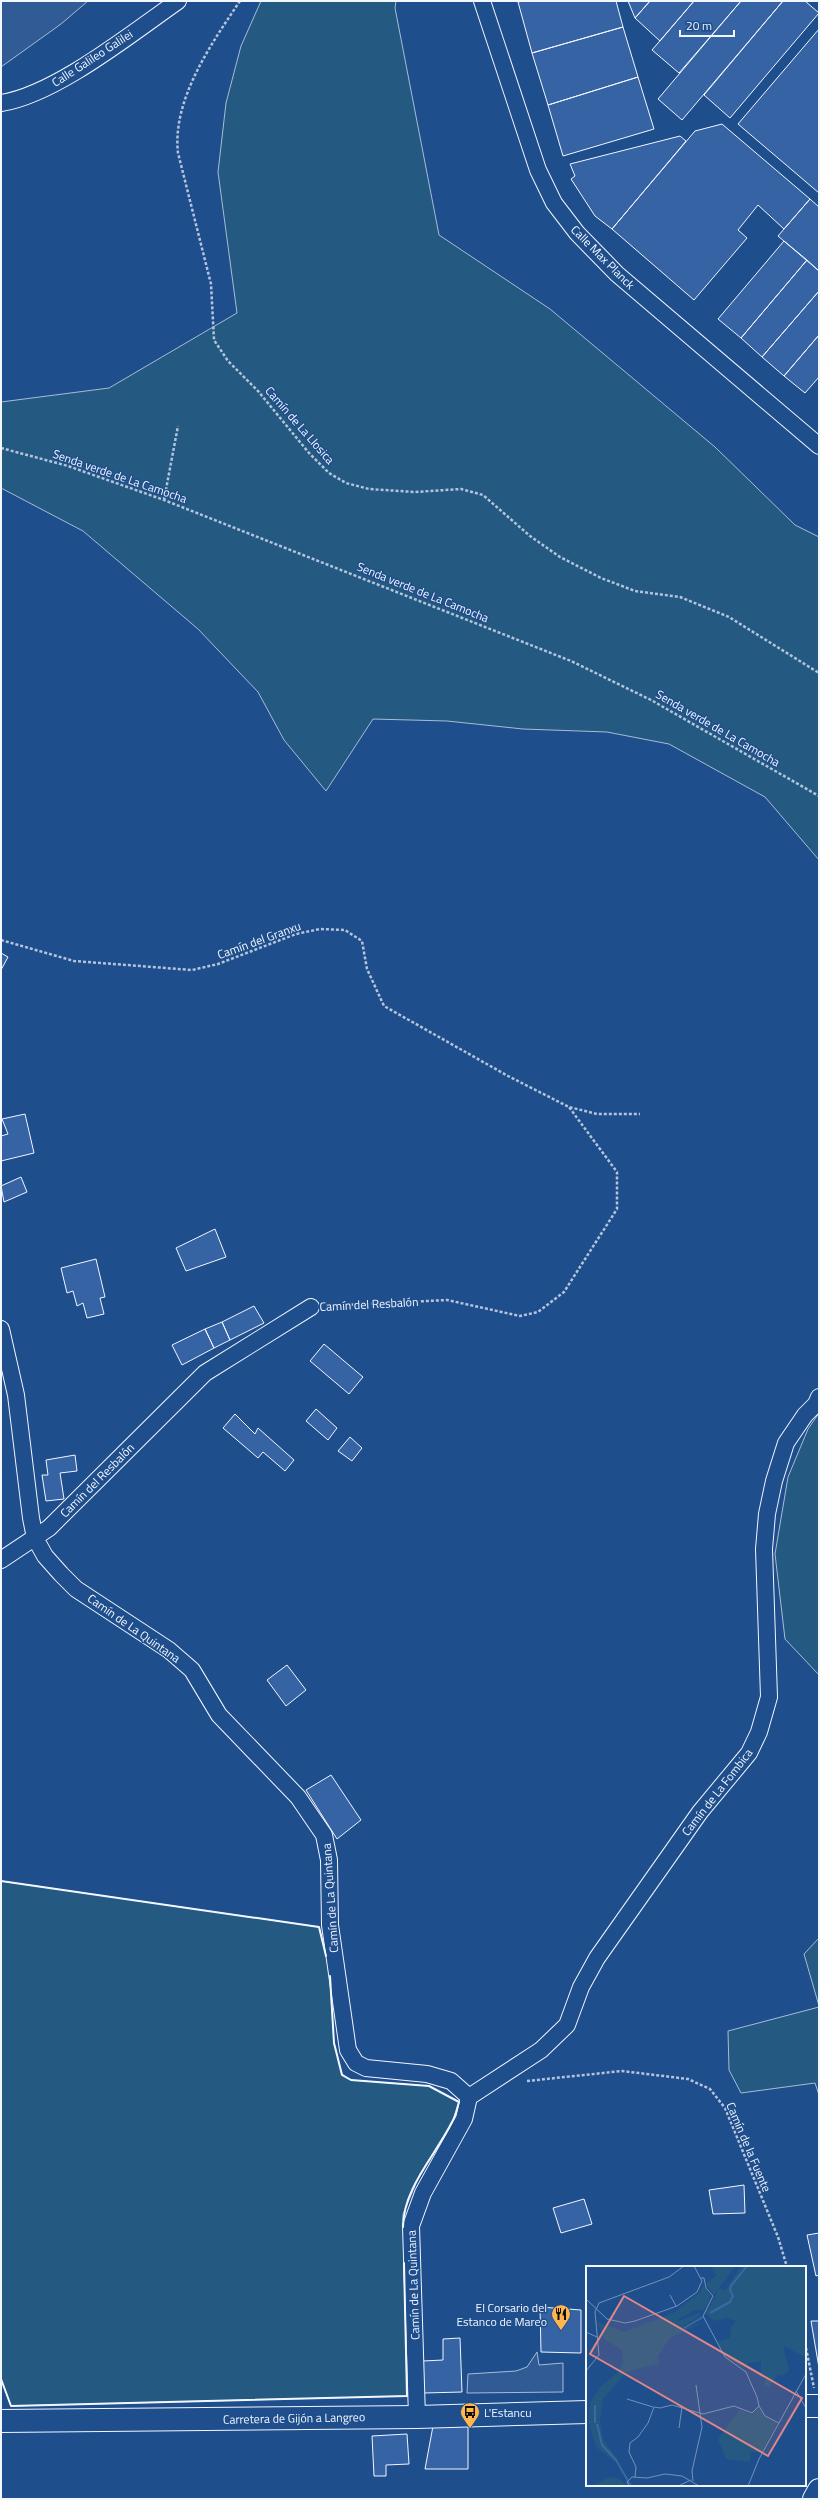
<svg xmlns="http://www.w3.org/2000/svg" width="820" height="2500" font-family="'Titillium Web',sans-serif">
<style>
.green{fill:#245a82;stroke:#a8bbd7}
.parking{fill:#305b95;stroke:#a8bbd7}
.building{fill:#3563a3;stroke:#f2f6ff}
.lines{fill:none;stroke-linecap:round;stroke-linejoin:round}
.street-casing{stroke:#f2f6ff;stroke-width:18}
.secondary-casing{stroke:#f2f6ff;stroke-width:24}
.path{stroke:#b3c4dc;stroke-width:2.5;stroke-dasharray:3 2;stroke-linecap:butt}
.street{stroke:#1f4e8c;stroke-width:16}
.secondary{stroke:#1f4e8c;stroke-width:22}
.wall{stroke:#f2f6ff;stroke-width:2}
.labels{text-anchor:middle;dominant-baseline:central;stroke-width:3;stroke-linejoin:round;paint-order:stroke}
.street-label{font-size:12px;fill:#f2f6ff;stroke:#1f4e8c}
.poi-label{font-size:12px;fill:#f2f6ff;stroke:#1f4e8c;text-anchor:end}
.inset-river{fill:none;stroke:#3b69a3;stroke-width:2}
.inset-road{fill:none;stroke:#7391ba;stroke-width:1}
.view{fill:#e38589;fill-opacity:0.15;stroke:#e38589;stroke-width:2}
.inset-edge{fill:none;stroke:#f2f6ff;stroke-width:2}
</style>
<rect width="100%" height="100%" fill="#1f4e8c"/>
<path class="green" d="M261 1H396L395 8 439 235 550 309 715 447 795 525 819 537V860L765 797 669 744 607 732 523 729 447 721 373 719 326 791 284 740 258 692 198 629 83 531 1 488V402L109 388 237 313 218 172 226 103 241 46Z
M819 1413V1675L785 1639 775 1554 788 1477 808 1429Z
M1 1881 319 1927 329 1967 334 2043 342 2074 351 2080 429 2086 459 2102 453 2121 420 2174 403 2214 407 2396 11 2406 1 2379Z
M819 1938V2006L804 1954Z
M819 2007V2095L815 2083 741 2093 729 2070 728 2031Z"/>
<path class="parking" d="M1 1H88L61 24 1 67Z
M537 2352 539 2365 563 2363V2392L467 2393 468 2374 516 2371 527 2367Z"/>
<path class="building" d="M523 1H616L623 27 532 53 518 2Z
M628 1H650L635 18Z
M650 1H694L660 41 635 18Z
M694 1H741L679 73 652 50Z
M741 1H783L682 120 658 99Z
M783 1H805L819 13 730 118 704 95Z
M623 27 638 77 548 105 532 53Z
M819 29V193L738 124Z
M638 77 654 129 563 156 548 105Z
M722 124 810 199 784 229 758 205 738 230 747 238 694 300 612 229 695 131Z
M680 136 686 141 612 229 595 216 571 179 575 176 570 164Z
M810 199 819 207V271L778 236Z
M784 241 807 260 741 338 718 319Z
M807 260 819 271V291L762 357 741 338Z
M819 291V335L784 376 762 357Z
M819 335V377L805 393 784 376Z
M1 953 8 957 1 970Z
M25 1114 34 1153 1 1161V1136L8 1134 2 1119Z
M21 1177 27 1192 4 1202 1 1186Z
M215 1229 226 1257 186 1271 176 1248Z
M96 1259 105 1297 100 1298 104 1314 87 1318 83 1303 77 1306 73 1291 67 1293 61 1268Z
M254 1306 264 1323 230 1340 222 1322Z
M222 1322 230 1340 214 1348 205 1329Z
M205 1329 214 1348 182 1365 172 1345Z
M324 1344 363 1377 349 1394 310 1361Z
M316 1409 337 1428 328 1440 306 1421Z
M235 1414 255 1434 258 1428 294 1460 285 1471 263 1452 258 1458 223 1428Z
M350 1437 362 1448 352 1461 338 1451Z
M75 1455 77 1471 60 1473 64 1499 46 1501 42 1475H48L46 1460Z
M287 1665 306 1690 286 1706 267 1680Z
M331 1775 361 1820 337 1839 306 1790Z
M744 2185 745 2213 713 2214 709 2190Z
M584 2199 592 2224 561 2233 553 2208Z
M819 2233V2275L816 2276 807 2235Z
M540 2307 581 2310V2353L541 2352Z
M811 2321H819V2368Z
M460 2338 462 2392 424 2393 423 2361 443 2360V2339Z
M468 2425V2469H425L433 2426Z
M407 2434 409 2464 386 2465V2476H374L372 2436Z"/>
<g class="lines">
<defs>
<path id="street" d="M482 1 538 170 554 203 577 233 617 274 819 446
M1 103C55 95 132 33 178 1
M1 1329 16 1395 31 1518 35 1538 45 1556 61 1574 76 1589 169 1650 192 1670 219 1715 298 1797 324 1835 329 1860 330 1925 348 2050 356 2063 366 2068 427 2074 451 2081 469 2097
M1 1560 49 1528 205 1373 311 1307
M469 2097 541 2050 567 2025 581 1987 597 1958 700 1812 749 1753 759 1732 769 1697 764 1549 767 1514 774 1481 786 1443 805 1415 816 1404 819 1397
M417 2417 411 2226 423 2193 464 2119 469 2097"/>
<path id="secondary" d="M805 2406H819
M1 2421 417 2417 587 2412
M814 2499 819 2490"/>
</defs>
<use href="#street" class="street-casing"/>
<use href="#secondary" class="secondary-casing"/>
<path class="path" d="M240 1C211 44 172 100 178 153L211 284 214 340 228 361 258 391 309 453 329 473 346 483 369 489 415 492 461 489 483 495 530 536 560 557 601 578 635 591 680 597 729 617 819 673
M1 448 68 466 164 500 571 661 651 700 819 796
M164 500 178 426
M1 940 74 961 192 970 218 964 296 934 320 929 345 930 362 941 367 969 384 1006 508 1076 569 1107 597 1114H640
M326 1306 447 1300 520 1316 538 1312 564 1292 617 1209V1172L569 1107
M527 2081 622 2071 688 2079 710 2089 725 2108 778 2237 787 2267
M805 2343 814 2388"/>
<use href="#street" class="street"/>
<use href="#secondary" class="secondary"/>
<path class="wall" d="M1 1881 319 1927 326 1956
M330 1976 334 2043 342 2075 351 2080 429 2086 459 2102C457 2108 456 2116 452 2122 436 2155 403 2188 403 2227
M1 2379 11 2406 407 2396 404 2263"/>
</g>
<defs>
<symbol id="restaurant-pin" viewBox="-11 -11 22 30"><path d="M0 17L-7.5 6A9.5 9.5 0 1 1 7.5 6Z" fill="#ffb74d" stroke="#1f4e8c"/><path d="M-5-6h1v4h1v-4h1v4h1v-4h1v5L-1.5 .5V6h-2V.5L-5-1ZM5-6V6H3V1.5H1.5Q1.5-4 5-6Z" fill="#111"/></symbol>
<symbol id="bus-pin" viewBox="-11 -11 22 30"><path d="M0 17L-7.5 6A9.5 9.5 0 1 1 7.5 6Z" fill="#ffb74d" stroke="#1f4e8c"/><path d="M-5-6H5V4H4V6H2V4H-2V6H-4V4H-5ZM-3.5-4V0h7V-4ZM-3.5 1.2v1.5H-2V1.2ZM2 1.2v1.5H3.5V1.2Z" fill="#111"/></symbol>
</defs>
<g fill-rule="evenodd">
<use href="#restaurant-pin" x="550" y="2303" width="22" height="30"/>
<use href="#bus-pin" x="459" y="2401" width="22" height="30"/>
</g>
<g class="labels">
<g class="street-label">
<text transform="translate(92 58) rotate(-33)">Calle Galileo Galilei</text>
<text transform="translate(603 257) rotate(45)">Calle Max Planck</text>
<text transform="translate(300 425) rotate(49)">Camín de La Llosica</text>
<text transform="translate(120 476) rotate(19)">Senda verde de La Camocha</text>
<text transform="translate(423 592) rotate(22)">Senda verde de La Camocha</text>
<text transform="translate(718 728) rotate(30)">Senda verde de La Camocha</text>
<text transform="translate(259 940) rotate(-20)">Camín del Granxu</text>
<text transform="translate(369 1304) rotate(-3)">Camín del Resbalón</text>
<text transform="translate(97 1480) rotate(-45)">Camín del Resbalón</text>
<text transform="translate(134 1628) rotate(35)">Camín de La Quintana</text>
<text transform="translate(717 1792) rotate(-52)">Camín de La Fombica</text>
<text transform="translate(330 1898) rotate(-94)">Camín de La Quintana</text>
<text transform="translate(749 2147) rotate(67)">Camín de la Fuente</text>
<text transform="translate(413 2285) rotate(-92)">Camín de La Quintana</text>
<text transform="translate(294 2418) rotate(-1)">Carretera de Gijón a Langreo</text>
</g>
<g class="poi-label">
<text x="547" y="2307">El Corsario del<tspan x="547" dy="14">Estanco de Mareo</tspan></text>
<text x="484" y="2412" text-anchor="start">L'Estancu</text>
</g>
</g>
<g transform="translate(586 2266)">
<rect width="220" height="220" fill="#1f4e8c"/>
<path d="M128 0H149L128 29 120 18 131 9 125 3ZM155 0H220V92L197 79 203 105 195 110 192 109 183 121 178 119 180 112 176 111 175 106V95L153 99 142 92 131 76 144 72 145 61 150 55 141 52 128 55 118 46 124 41 133 22 139 25ZM117 20 124 29 122 38 117 44H109L92 53 93 55 115 46 114 50 97 60 100 62 113 57 112 59 85 71 71 91 74 97 46 104 38 109 17 133 14 155 17 173 32 194 29 196 10 181 3 158V146L5 135 14 121 33 105 37 96 36 84 18 73 11 56 39 66 89 46 113 27ZM172 141 178 150 191 157 176 186H165L164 196 140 193 132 173 154 144 166 149ZM23 211 32 212 40 220H6Z" fill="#245a82"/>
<path class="inset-river" d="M124 47 144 36 147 30 144 24 145 20 161 0M98 62 117 51M9 157V139M11 158 16 179 30 194 45 220"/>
<path class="inset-road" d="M115 12H118L120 22 127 30 117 50 139 91 160 106 171 131 173 140M84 29 90 40M0 33 21 53 39 57 49 55 91 40 111 26 116 15 108 0M0 66 11 71M0 105 13 89 9 46 13 37 83 11 98 0M210 125 220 142M41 133 67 141M173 140 179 150 193 157M93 162 96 141M49 211 50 201 43 186 44 177 52 171 62 157 68 141 74 142 86 139 117 148 148 140 166 147 173 140M107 215 106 205 116 161 110 119M43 220 41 216 46 211 61 212 79 208 96 210 113 220M92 220 105 214M162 220 173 193 220 108"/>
<path class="view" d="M38 30 216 132 182 190 4 88Z"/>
<rect width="220" height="220" class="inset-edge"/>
</g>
<rect width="820" height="2500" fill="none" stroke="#f2f6ff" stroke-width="4"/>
<path d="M680 30v6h54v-6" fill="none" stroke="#f2f6ff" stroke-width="2"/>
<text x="686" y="30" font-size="12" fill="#f2f6ff" stroke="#1f4e8c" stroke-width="3" paint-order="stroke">20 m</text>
</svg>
